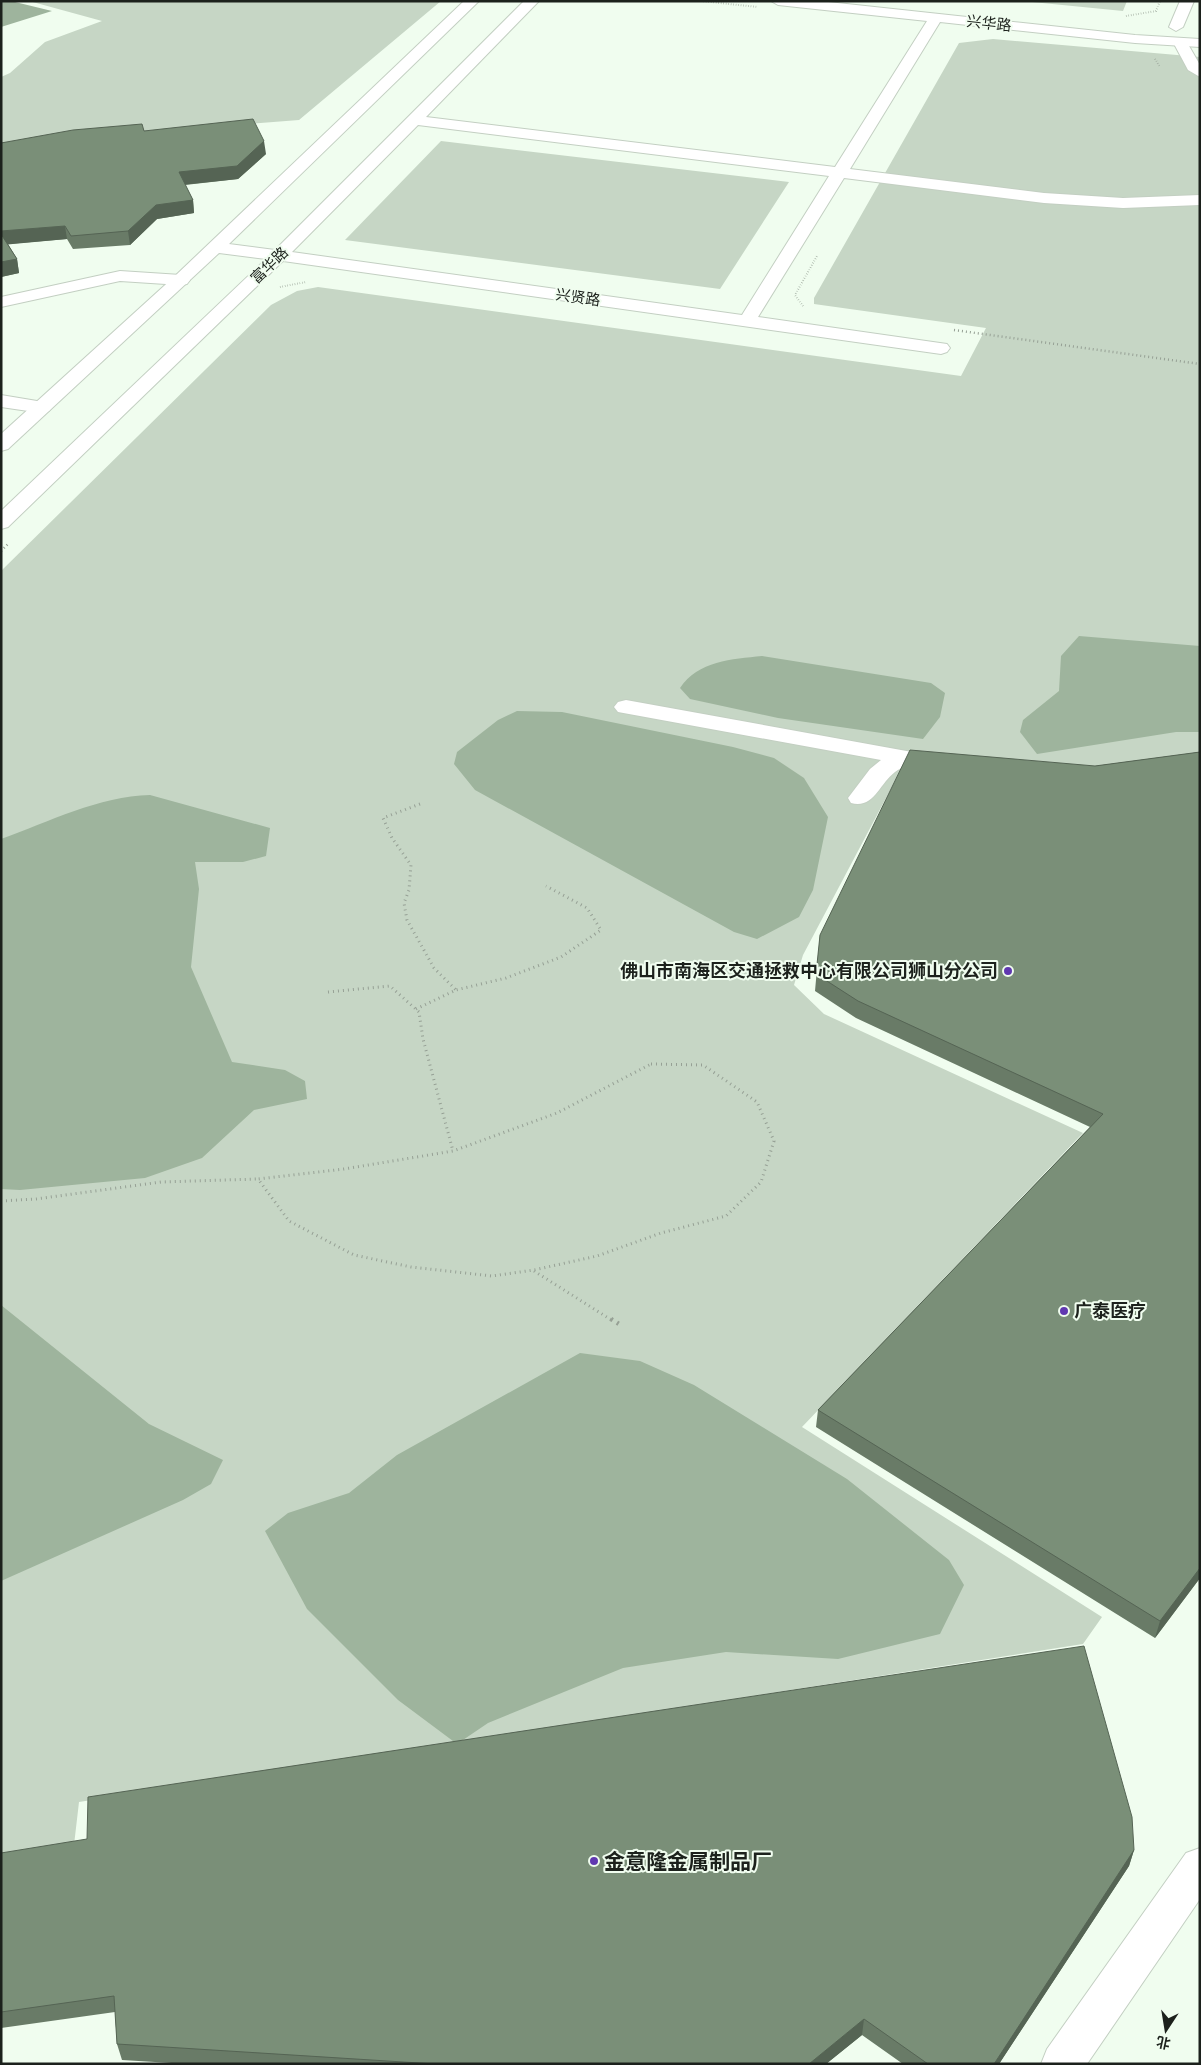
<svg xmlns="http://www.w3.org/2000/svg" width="1201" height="2065" font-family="Arial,'Noto Sans SC',sans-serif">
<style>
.green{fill:#c6d6c5}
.water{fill:#9eb49d}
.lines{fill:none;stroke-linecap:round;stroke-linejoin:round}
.street-casing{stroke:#c3cfc2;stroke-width:2}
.secondary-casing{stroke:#c3cfc2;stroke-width:2}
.path-far3{stroke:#96a095;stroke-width:2;stroke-dasharray:0.5 2;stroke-linecap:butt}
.path-far2{stroke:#96a095;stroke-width:2.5;stroke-dasharray:1 3;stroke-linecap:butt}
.path-far1{stroke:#96a095;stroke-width:3;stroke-dasharray:1 4;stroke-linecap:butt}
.path{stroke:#96a095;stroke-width:4.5;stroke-dasharray:2 5;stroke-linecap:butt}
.street{fill:#fff;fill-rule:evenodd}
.secondary{fill:#fff;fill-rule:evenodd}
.wall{fill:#697b67}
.shaded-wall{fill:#556454}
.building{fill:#7a8f78;stroke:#556454}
.poi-dot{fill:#6038b0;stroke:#f0fdef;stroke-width:2}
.labels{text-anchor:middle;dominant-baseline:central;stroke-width:4;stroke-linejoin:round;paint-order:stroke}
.far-street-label{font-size:15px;fill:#1c211c;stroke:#f0fdef}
.poi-label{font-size:18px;font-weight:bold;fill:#1c211c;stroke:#f0fdef;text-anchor:end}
.near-poi-label{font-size:21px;font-weight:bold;fill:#1c211c;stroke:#f0fdef;text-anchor:start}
</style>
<rect width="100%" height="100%" fill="#f0fdef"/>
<path class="green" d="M29 1H441L299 120 67 138 1 152V77L10 73 45 42 102 21Z
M1022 1H1127L1123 11Z
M993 39 1200 57V763L1090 780 904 764 803 955 794 985 824 1014 1083 1133 802 1427 1102 1617 1083 1644 79 1802 74 1845 1 1860V571L271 305 297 291 318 287 961 376 986 328 814 304V298L959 43Z
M441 141 789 182 720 289 345 240Z"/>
<path class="water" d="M1 1H11L52 11 1 27Z
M1079 636 1200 646V732H1176L1037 754 1020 732 1023 720 1059 691 1061 656Z
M762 656 931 683 945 693 940 717 923 739 778 718 690 699 680 688C698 661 732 659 762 656Z
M517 711 562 712 733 747 774 758 804 778 828 817 813 890 799 917 757 939 734 932 475 790 454 764 457 752 498 720Z
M150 795 270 828 266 856 243 862H195L199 889 191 967 232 1062 285 1070 305 1081 307 1099 254 1110 202 1158 145 1178 20 1190 1 1189V839C49 822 99 796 150 795Z
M1 1305 149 1424 223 1460 211 1484 183 1500 1 1581Z
M580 1353 640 1361 694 1385 847 1479 949 1560 964 1585 940 1634 838 1659 726 1652 623 1668 488 1723 457 1744 398 1700 307 1609 265 1531 288 1513 349 1493 397 1455Z"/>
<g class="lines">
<defs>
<path id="street" d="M1180 1H1194L1183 27 1176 31 1169 27Z
M1180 38 1185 39 1200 65V77L1188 70 1173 42Z
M120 271 181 275 187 276 190 280 187 284 181 285 120 281 1 307V297Z
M1 395 49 403 52 407 49 411 42 413 1 407Z
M626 700 912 752 951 754 955 759 951 764C933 769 911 760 895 772 879 784 874 809 851 803L848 798 870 769 881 760 618 712 614 707 618 702Z
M1200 1848V1899L1087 2064H1041L1047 2049 1186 1853Z"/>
<path id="secondary" d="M464 1H479L229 244 275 250 524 1H539L426 117 835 167 927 21 778 5 771 1H819L1135 35 1200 39V47L1135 43 940 22 850 169 1044 193 1123 198 1200 195V205L1123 208 1044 203 844 178 758 317 947 344 950 348 947 352 941 354 283 261 8 527 1 529V511L266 259 219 253 8 449 1 451V434L175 276ZM418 125 829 176 742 315 292 252Z"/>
</defs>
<use href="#street" class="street-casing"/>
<use href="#secondary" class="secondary-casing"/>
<path class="path-far3" d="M701 1 758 7
M1126 16 1156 11 1160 1
M1155 59 1160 67
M280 287 306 282
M803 306 795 295 817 256"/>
<path class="path-far2" d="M954 330 1200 364
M1 551 8 544"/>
<path class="path-far1" d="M420 804 383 818 392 838 411 865 409 890 404 903 407 920 434 968 456 990
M328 992 390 986 419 1012 423 1039 453 1151
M416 1009 456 990 506 978 561 957 601 930 587 908 546 886
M651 1064 703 1065 757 1102 774 1141 761 1182 726 1216 661 1233 597 1256 534 1270 492 1276 411 1267 354 1255 289 1221 258 1179 344 1169 453 1151 557 1113Z
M1 1201 36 1199 161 1182 258 1179
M534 1271 613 1321"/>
<path class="path" d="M611 1319 619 1324"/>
<use href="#street" class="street"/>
<use href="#secondary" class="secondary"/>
</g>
<path class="wall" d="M144 131 266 154 238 179 185 185 193 200 194 213 157 219 130 245 73 249 67 239 8 244 17 259 19 273 1 277V143Z
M1200 752V1578L1155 1638 816 1427 818 1410 1090 1127 856 1018 815 991 820 935 1095 766Z
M1134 1850 1129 1866 999 2064H903L862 2035 826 2064H188L122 2060 117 2044 115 2012 1 2028V1853Z"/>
<path class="shaded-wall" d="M264 141 266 154 238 179 181 185 179 172Z
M193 200 194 213 157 219 130 245 128 231 156 205Z
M65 226 67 239 2 245 1 231Z
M17 259 19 273 1 277V262Z
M1200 1568V1578L1155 1638 1160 1621Z
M1134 1850 1129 1866 999 2064H994Z
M864 2019 862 2035 826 2064H809Z"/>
<path class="building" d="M253 119 264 141 237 166 179 172 193 200 156 205 128 231 71 236 65 226 1 231V143L73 130 142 124 144 131Z
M1 234 17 259 1 262Z
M910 750 1095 766 1200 752V1568L1160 1621 818 1410 1103 1114 858 1001 816 974 820 935Z
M1084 1646 1132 1817 1134 1850 994 2064H928L864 2019 809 2064H435L117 2044 114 1996 1 2012V1853L87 1839 88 1797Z"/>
<g class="poi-dot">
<circle cx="1008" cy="971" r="5"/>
<circle cx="1064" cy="1311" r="5"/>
<circle cx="594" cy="1861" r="5"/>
</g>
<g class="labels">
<g class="far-street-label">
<text transform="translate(989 23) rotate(6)">兴华路</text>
<text transform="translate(269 265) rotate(-44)">富华路</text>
<text transform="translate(578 297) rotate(8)">兴贤路</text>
</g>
<g class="poi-label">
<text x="998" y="971">佛山市南海区交通拯救中心有限公司狮山分公司</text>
<text x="1074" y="1311" text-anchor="start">广泰医疗</text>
</g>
<g class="near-poi-label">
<text x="604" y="1861">金意隆金属制品厂</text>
</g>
</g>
<rect width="1201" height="2065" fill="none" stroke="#1c211c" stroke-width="5"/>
<g transform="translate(1166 2030) rotate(192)" stroke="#f0fdef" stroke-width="4" paint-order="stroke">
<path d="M0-4L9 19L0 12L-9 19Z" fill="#1c211c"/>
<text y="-8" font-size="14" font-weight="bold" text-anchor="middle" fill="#1c211c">北</text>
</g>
</svg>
